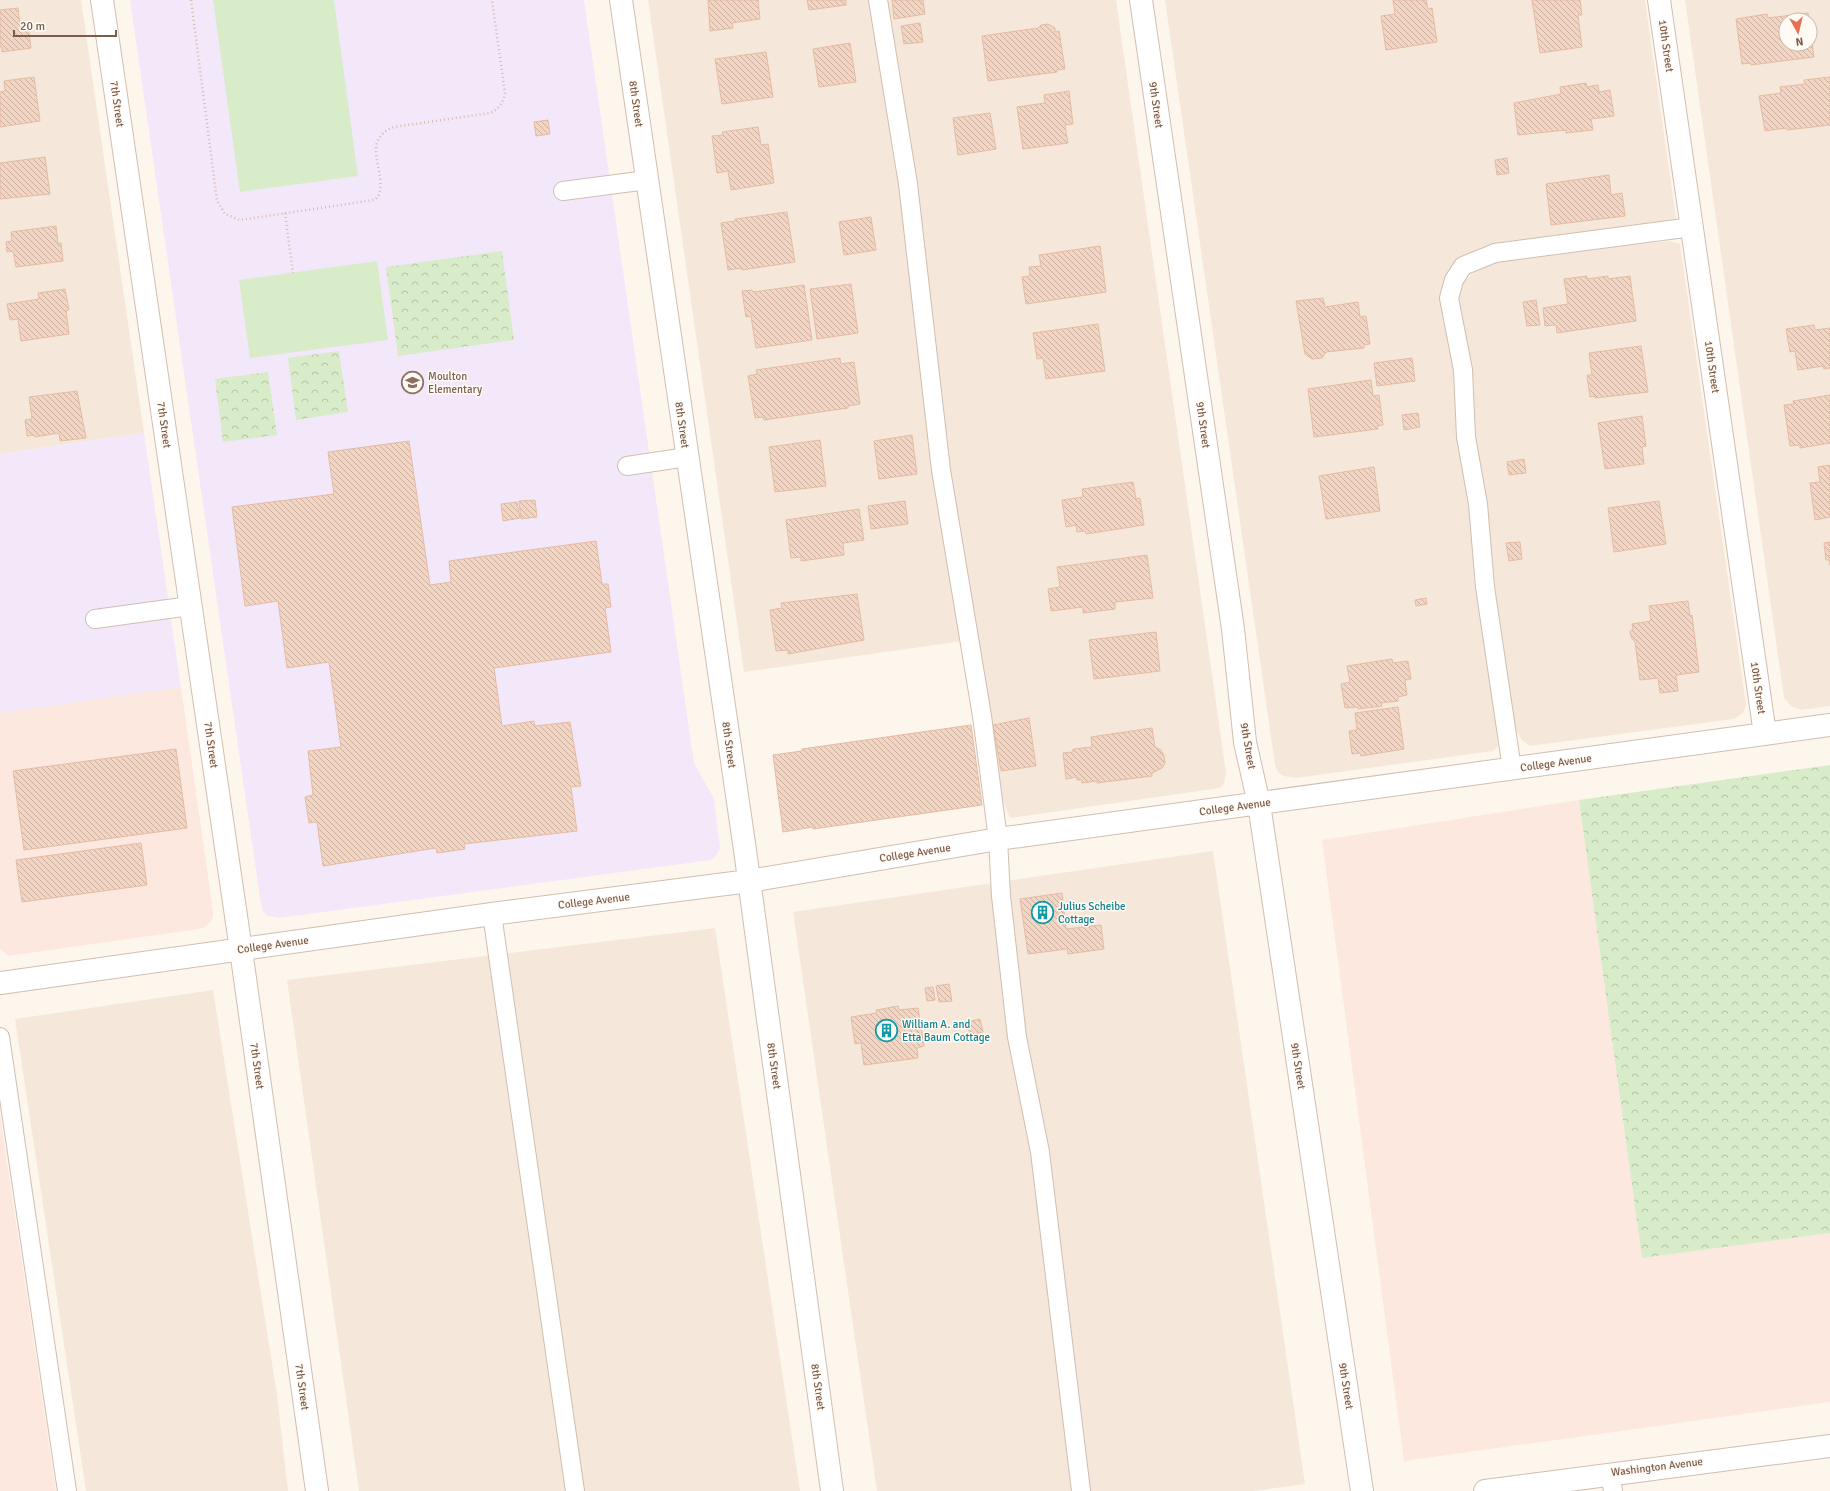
<svg xmlns="http://www.w3.org/2000/svg" width="1830" height="1491" font-family="Signika,sans-serif">
<style>
.residential{fill:#f5e8da;fill-rule:evenodd}
.commercial{fill:#fde8e0}
.education{fill:#f3e8fa}
.grass{fill:#d8ecc9}
.park{fill:url(#park-crowns)}
.building{fill:url(#building-back-hatch);stroke:#e6bba3}
.lines{fill:none;stroke-linecap:round;stroke-linejoin:round}
.lane-casing{stroke:#d1beb0;stroke-width:20}
.street-casing{stroke:#d1beb0;stroke-width:24}
.path{stroke:#d9b8a5;stroke-width:2.5;stroke-dasharray:1 3;stroke-linecap:butt}
.lane{stroke:#fff;stroke-width:18}
.street{stroke:#fff;stroke-width:22}
.labels{text-anchor:middle;dominant-baseline:central;stroke-width:3;stroke-linejoin:round;paint-order:stroke}
.street-label{font-size:11px;fill:#7a5c4d;stroke:#fffaf3}
.education-label{font-size:11px;fill:#785e54;stroke:#fffaf3;text-anchor:start}
.culture-label{font-size:11px;fill:#0d838f;stroke:#fffaf3;text-anchor:start}
</style>
<defs>
<pattern id="park-crowns" width="20" height="18" patternUnits="userSpaceOnUse"><rect width="20" height="18" fill="#d8ecc9"/><path d="M2 6a3 3 0 1 1 6 0M12 15a3 3 0 1 1 6 0" fill="none" stroke="#b4c2a5"/></pattern>
<pattern id="building-back-hatch" width="6" height="6" patternUnits="userSpaceOnUse"><rect width="6" height="6" fill="#f3d5c3"/><path d="M-1 5l2 2M0 0l6 6M5-1l2 2" fill="none" stroke="#cab0a1"/></pattern>
</defs>
<rect width="100%" height="100%" fill="#fdf6ec"/>
<path class="residential" d="M0 0H81L144 433 0 454Z
M648 0H870L902 185 963 641 744 672Z
M887 0H1116L1226 773 1224 784 1220 788 1010 818 1000 794 947 469Z
M1165 0H1645L1676 218 1666 223 1495 247 1469 254 1457 261 1449 270 1444 283 1442 301 1455 371 1492 671 1498 746 1493 751 1296 778 1283 776 1278 772 1275 765Z
M1685 0H1830V706L1801 710 1791 706 1784 698ZM1786 20H1810V44H1786Z
M1669 241 1680 244 1746 704 1745 708 1743 713 1734 719 1530 746 1522 740 1515 728 1492 584 1458 296 1464 282 1476 270 1496 260Z
M1213 851 1305 1484 1254 1491H877L793 912Z
M715 928 800 1491H359L287 980Z
M213 990 277 1395 288 1491H86L15 1019Z"/>
<path class="commercial" d="M181 687 213 911V917L210 922 205 927 199 929 8 956 0 949V713Z
M1579 800 1642 1258 1830 1233V1402L1404 1461 1322 840Z
M0 1115 56 1491H0Z"/>
<path class="education" d="M130 0H584L694 763 714 799 720 848 717 855 711 860 279 918 268 916 263 911 261 905Z
M144 433 181 687 0 713V454Z"/>
<path class="grass" d="M213 0H334L358 176 240 192Z
M377 261 388 340 250 358 239 280Z"/>
<path class="park" d="M502 251 514 340 398 356 386 267Z
M339 351 348 412 296 420 288 358Z
M268 372 277 435 223 442 215 379Z
M1830 765V1233L1642 1258 1579 800Z"/>
<path class="building" d="M708 0H758L760 19 732 23 733 28 710 31Z
M807 0H846V5L809 10Z
M892 0H923L925 14 894 19Z
M1393 0H1426L1428 9 1432 8 1437 42 1386 50 1381 16 1395 14Z
M1532 0H1580L1582 15H1578L1582 47 1540 53Z
M18 8 20 26 28 25 31 48 2 52V47H0V10Z
M1808 13 1809 20H1786V44H1810V29L1814 57 1751 65 1750 63 1742 64 1736 19 1767 14 1768 18Z
M920 23 923 42 904 44 901 26Z
M1048 24 1055 28V32L1059 31 1065 69 1057 70V72L988 81 982 36 1038 28 1041 25Z
M850 43 856 82 819 87 813 49Z
M766 52 773 97 722 104 715 59Z
M34 77 40 121 0 127V92L5 91 4 81Z
M1830 77V125L1787 130 1786 128 1765 131 1759 96 1781 93 1780 87 1805 84 1804 80Z
M1586 83 1587 87 1598 85 1599 92 1610 90 1614 116 1591 119 1593 130 1566 133V130L1518 135 1514 103 1561 94 1560 87Z
M1069 91 1073 124 1065 125 1068 143 1023 149 1017 107 1045 103 1044 95Z
M990 113 996 149 958 155 953 118Z
M548 120 550 134 536 136 534 122Z
M758 127 761 145 768 144 774 183 731 190 728 171 717 173 712 136 723 135 722 132Z
M45 157 50 194 0 199V163Z
M1507 158 1509 173 1497 175 1495 160Z
M1609 175 1611 195 1622 193 1625 216 1551 225 1546 184Z
M787 212 795 262 742 270V268L728 270 721 223 735 221V219Z
M871 217 876 250 844 255 839 222Z
M56 226 58 244 61 243 63 261 16 267 13 251 7 252 6 242 12 241 11 232Z
M1100 246 1106 292 1026 304 1022 277 1030 276 1029 267 1041 266 1039 255Z
M1587 276V279L1608 276V279L1630 276 1636 321 1557 333 1556 325 1545 326 1543 308 1568 304 1564 279Z
M851 284 858 333 817 339 810 289Z
M804 285 812 340 756 348 751 316 746 317 742 291 752 290 753 292Z
M65 289 69 310H66L69 334 21 341 18 319 10 320 7 304 39 299 38 293Z
M1323 298 1325 307 1358 302 1360 317 1366 316 1370 344 1364 345V348L1326 352 1322 358 1312 359 1305 354 1296 301Z
M1536 300 1540 325 1527 326 1523 302Z
M1098 324 1105 371 1046 379 1043 358 1037 359 1033 333Z
M1814 325 1815 330 1830 328V368L1824 369 1823 366 1798 370 1795 351 1790 352 1786 329Z
M1641 346 1648 392 1595 398V396L1590 397 1587 375H1592L1589 353Z
M840 358 841 364 854 362 860 404 848 406V408L764 420 763 417 755 418 748 376 757 374 756 370Z
M1412 358 1415 381 1377 386 1374 363Z
M1371 380 1373 396 1379 395 1383 425 1377 426 1378 429 1314 437 1308 389Z
M77 391 86 438 60 441 59 433 35 437 34 435 27 436 25 420 32 419 29 397Z
M1830 395V443L1800 448V445L1790 446 1784 405 1794 404 1793 401Z
M1418 413 1420 427 1404 430 1402 415Z
M1642 416 1646 446 1642 447 1644 464 1605 469 1598 423Z
M912 435 917 474 879 479 874 441Z
M820 440 826 486 775 492 769 447Z
M409 441 430 585 451 582 449 561 596 541 602 584H608L611 607 605 608 611 652 494 668 502 726 534 721 535 726 570 722 581 786 571 787 577 831 464 844 465 849 437 853 436 848 323 866 317 822 309 823 305 797 313 795 308 751 341 747 329 662 287 668 278 601 245 606 232 507 334 494 328 452Z
M1524 459 1526 473 1509 475 1507 462Z
M1830 465V517L1815 520 1810 483 1820 482 1818 467Z
M1374 467 1380 511 1326 519 1319 476Z
M1133 482 1136 499 1140 498 1144 525 1086 534 1085 531 1077 532 1076 525 1066 527 1062 500 1083 497 1082 489Z
M535 500 537 517 521 519 519 501Z
M905 501 908 524 871 529 868 506Z
M1659 501 1666 544 1614 552 1608 508Z
M517 502 520 518 503 521 501 504Z
M859 509 864 540 843 543 844 555 801 561V557L791 558 786 520Z
M1520 542 1522 559 1509 561 1506 543Z
M1830 542V565L1829 560H1826L1824 543Z
M1147 555 1153 598 1115 602V609L1083 613V607L1051 611 1048 589 1060 587 1057 567Z
M857 594 864 640 788 654V650L776 651 770 610 782 608 781 603Z
M1426 598 1427 604 1416 606 1415 600Z
M1688 601 1690 616 1692 615 1699 672 1676 675 1678 691 1660 693 1658 678 1640 680 1635 642 1632 639 1630 632 1633 628 1632 624 1651 621 1649 606Z
M1156 632 1160 671 1094 679 1089 640Z
M1392 659 1393 663 1408 661 1411 679 1405 680 1407 695 1398 697V701L1381 703 1382 706 1358 709V707L1345 708 1341 684 1350 682 1347 666Z
M1398 707 1404 749 1361 756 1360 753 1352 754 1349 731 1357 730 1355 713Z
M1029 718 1036 766 1001 771 993 725Z
M971 725 982 805 813 829V827L783 832 773 755 802 751V749Z
M1152 728 1155 747 1161 750 1164 756 1165 763 1162 768 1152 773V776L1097 783V781L1082 783V780H1077V777L1066 779 1063 753 1073 752V749L1092 747 1091 737Z
M176 749 187 828 24 850 13 771Z
M141 843 147 885 22 902 16 860Z
M1062 893 1066 929 1101 925 1104 949 1068 954 1067 949 1028 954 1020 899Z
M949 984 952 1001 939 1002 936 986Z
M933 987 935 1000 927 1001 925 988Z
M898 1006 899 1010 918 1008 924 1046 917 1048 918 1058 864 1065 861 1043 855 1044 851 1017 877 1013 876 1010Z
M980 1019 983 1032 970 1035 967 1022Z"/>
<g class="lines">
<defs>
<path id="lane" d="M878 0 908 184 941 470 982 716 998 839 1001 896 1017 1037 1040 1152 1081 1491
M563 191 647 180
M627 466 687 457
M95 619 190 606
M1512 769 1485 587 1478 504 1466 437 1463 370 1449 298 1454 280 1463 266 1495 253 1692 227
M492 914 575 1491
M0 1037 67 1491
M1610 1473 1613 1491"/>
<path id="street" d="M102 0 241 950 317 1491
M621 0 745 850 832 1491
M1141 0 1233 629 1245 742 1259 804 1362 1491
M1659 0 1765 734
M0 983 492 914 749 881 998 839 1830 725
M1485 1491 1830 1446"/>
</defs>
<use href="#lane" class="lane-casing"/>
<use href="#street" class="street-casing"/>
<path class="path" d="M191 0 217 201 225 214 240 220 374 200 378 197C389 173 358 141 394 127L490 113C499 109 503 103 505 93L492 0
M285 213 293 273"/>
<use href="#lane" class="lane"/>
<use href="#street" class="street"/>
</g>
<defs>
<symbol id="school-ring" viewBox="-11 -11 22 22"><circle r="9.5" fill="#fffaf3" stroke="#8d6e63" stroke-width="1.5"/><path d="M0-5L7-2L0 1L-7-2ZM-4 1L0 2.5L4 1V4Q0 6-4 4Z" fill="#8d6e63"/></symbol>
<symbol id="building-ring" viewBox="-11 -11 22 22"><circle r="9.5" fill="#fffaf3" stroke="#0f9aa8" stroke-width="1.5"/><path d="M-4-6H4V6H1V3H-1V6H-4ZM-2.5-4.3h1.7v1.8h-1.7ZM.8-4.3h1.7v1.8H.8ZM-2.5-1h1.7V.8h-1.7ZM.8-1h1.7V.8H.8Z" fill="#0f9aa8"/></symbol>
</defs>
<g fill-rule="evenodd">
<use href="#school-ring" x="400" y="370" width="25" height="25"/>
<use href="#building-ring" x="1030" y="900" width="25" height="25"/>
<use href="#building-ring" x="874" y="1018" width="25" height="25"/>
</g>
<g class="labels">
<g class="street-label">
<text transform="translate(1666 46) rotate(82)">10th Street</text>
<text transform="translate(117 104) rotate(82)">7th Street</text>
<text transform="translate(636 104) rotate(82)">8th Street</text>
<text transform="translate(1156 105) rotate(82)">9th Street</text>
<text transform="translate(1712 367) rotate(82)">10th Street</text>
<text transform="translate(164 425) rotate(82)">7th Street</text>
<text transform="translate(682 425) rotate(82)">8th Street</text>
<text transform="translate(1203 425) rotate(82)">9th Street</text>
<text transform="translate(1758 688) rotate(82)">10th Street</text>
<text transform="translate(211 745) rotate(82)">7th Street</text>
<text transform="translate(729 745) rotate(82)">8th Street</text>
<text transform="translate(1248 746) rotate(80)">9th Street</text>
<text transform="translate(1556 763) rotate(-8)">College Avenue</text>
<text transform="translate(1235 807) rotate(-8)">College Avenue</text>
<text transform="translate(915 853) rotate(-9)">College Avenue</text>
<text transform="translate(594 901) rotate(-7)">College Avenue</text>
<text transform="translate(273 945) rotate(-8)">College Avenue</text>
<text transform="translate(257 1066) rotate(82)">7th Street</text>
<text transform="translate(774 1066) rotate(82)">8th Street</text>
<text transform="translate(1298 1066) rotate(81)">9th Street</text>
<text transform="translate(1346 1386) rotate(81)">9th Street</text>
<text transform="translate(302 1387) rotate(82)">7th Street</text>
<text transform="translate(818 1387) rotate(82)">8th Street</text>
<text transform="translate(1657 1467) rotate(-7)">Washington Avenue</text>
</g>
<g class="education-label">
<text x="428" y="376">Moulton<tspan x="428" dy="13">Elementary</tspan></text>
</g>
<g class="culture-label">
<text x="1058" y="906">Julius Scheibe<tspan x="1058" dy="13">Cottage</tspan></text>
<text x="902" y="1024">William A. and<tspan x="902" dy="13">Etta Baum Cottage</tspan></text>
</g>
</g>
<g transform="translate(1798 32) rotate(172)"><circle r="19" fill="#fffaf3" stroke="#cabbb1"/>
<path d="M0-3L7 15L0 10L-7 15Z" fill="#e76f51"/>
<text y="-6" font-size="11" font-weight="bold" text-anchor="middle" fill="#7a5c4d">N</text>
</g>
<path d="M14 30v6h102v-6" fill="none" stroke="#7a5c4d" stroke-width="2"/>
<text x="20" y="30" font-size="12" fill="#7a5c4d" stroke="#fffaf3" stroke-width="3" paint-order="stroke">20 m</text>
</svg>
